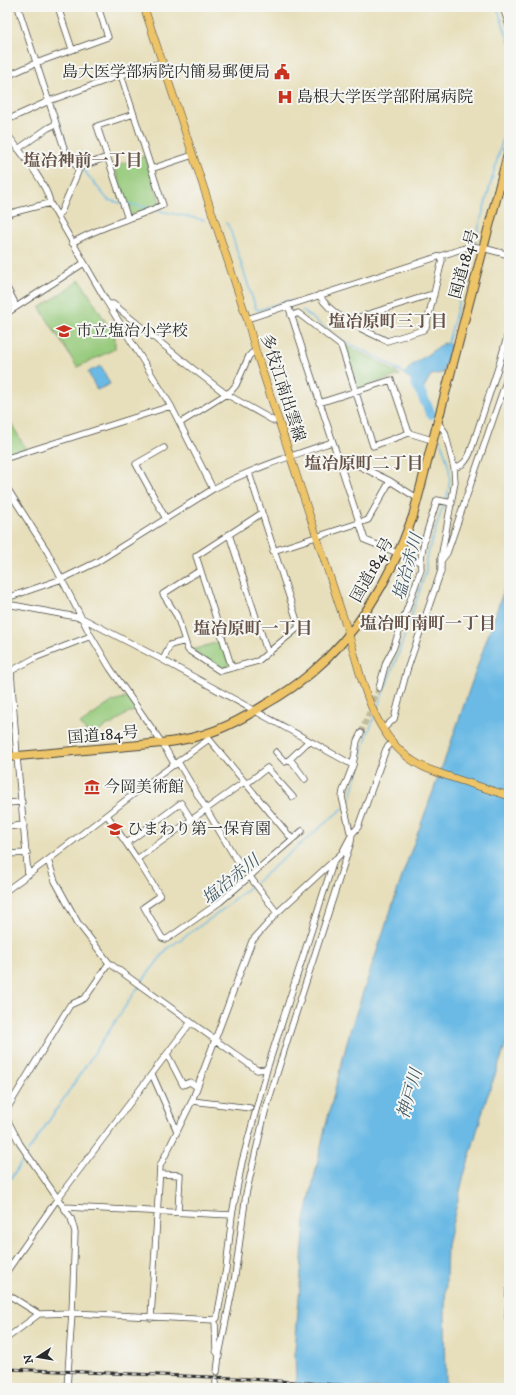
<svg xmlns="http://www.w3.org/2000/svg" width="516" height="1395" font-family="'IM FELL DW Pica','Noto Serif JP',serif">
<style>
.green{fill:#96ca7b;stroke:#607a53}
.water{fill:#6abae5;stroke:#4a7288}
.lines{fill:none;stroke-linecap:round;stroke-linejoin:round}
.stream{stroke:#6abae5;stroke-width:1.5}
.river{stroke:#6abae5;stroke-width:10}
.minor-tunnel{stroke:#c1bb9e;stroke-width:5.5;stroke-dasharray:5.5 3;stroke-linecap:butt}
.minor-casing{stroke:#474641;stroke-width:7}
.major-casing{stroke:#474641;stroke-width:8}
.highway-casing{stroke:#474641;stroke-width:10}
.minor{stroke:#fff;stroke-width:5.5}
.major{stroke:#eec469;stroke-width:7}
.highway{stroke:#eec469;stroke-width:8}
.rail-casing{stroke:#2b2b2b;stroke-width:3}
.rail{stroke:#f6f6f2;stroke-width:1.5;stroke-dasharray:4.5;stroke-linecap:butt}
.labels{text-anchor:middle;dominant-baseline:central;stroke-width:4;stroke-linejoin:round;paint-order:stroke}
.poi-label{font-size:16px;fill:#2b2b2b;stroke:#f6f6f2;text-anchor:start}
.street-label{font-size:16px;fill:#2b2b2b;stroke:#f6f6f2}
.neighbourhood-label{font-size:17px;font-weight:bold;fill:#665348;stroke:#f6f6f2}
.water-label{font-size:17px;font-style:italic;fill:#3e5663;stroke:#f6f6f2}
</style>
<rect width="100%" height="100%" fill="#f6f6f2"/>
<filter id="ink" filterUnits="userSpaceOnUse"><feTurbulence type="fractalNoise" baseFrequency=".025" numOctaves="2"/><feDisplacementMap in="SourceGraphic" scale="8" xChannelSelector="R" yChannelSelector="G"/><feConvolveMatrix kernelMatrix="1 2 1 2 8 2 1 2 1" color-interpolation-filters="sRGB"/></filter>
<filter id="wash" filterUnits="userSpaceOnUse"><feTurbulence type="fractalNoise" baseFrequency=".012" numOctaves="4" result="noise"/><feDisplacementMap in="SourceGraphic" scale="16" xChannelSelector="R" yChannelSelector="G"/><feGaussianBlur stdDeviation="0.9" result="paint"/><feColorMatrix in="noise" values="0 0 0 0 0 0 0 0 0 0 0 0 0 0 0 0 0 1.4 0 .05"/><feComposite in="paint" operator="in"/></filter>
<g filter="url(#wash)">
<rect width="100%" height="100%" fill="#e7dfbb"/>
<path class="green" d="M145 156 160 202 158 205 131 215 129 214 114 166Z
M80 280 115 337V349L77 367 40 308Z
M342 344 374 359 400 375 358 388 356 387Z
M10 421 26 449 7 455V422Z
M221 641 229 664 227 667 220 669 192 650Z
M129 698 136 708 133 712H129L111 725 109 724 97 733 93 730 88 733 80 724 113 701 115 702 120 699Z"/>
<path class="water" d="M444 343 451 345 443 373 431 375 423 389 418 393 411 380 404 374 411 366Z
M101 366 110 384 97 390 88 372Z
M509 575V1036L486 1100 463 1179 447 1245 445 1313 446 1388H296L295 1350 305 1220 325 1128 350 1031 407 862 449 748Z"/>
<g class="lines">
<path class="stream" d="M497 7 509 42
M54 106 69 153 80 166
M82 168 108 200 121 203
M125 203 149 208
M156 210 204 220
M226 223 229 226 256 309 259 310 287 301H292
M474 245 509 116
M302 310 336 337 380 359 405 374
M447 346 473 249
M440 439C448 463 454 474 446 499
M376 711 399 652 426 571V559L444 503
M346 805 350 802 364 745 374 717
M256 882 343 808
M28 1152 143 980 168 948 217 914 253 884
M7 1184 26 1156"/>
<path class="river" d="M415 381 431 414"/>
</g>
</g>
<g filter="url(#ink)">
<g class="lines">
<path class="minor-tunnel" d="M361 733 379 688"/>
<defs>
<path id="minor" d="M18 7 66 154 78 168 107 157
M58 7 72 49
M503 7 509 26
M7 76 36 63 108 37 98 7
M7 120 49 101 121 75 163 62
M7 134C19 150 48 185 50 203
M18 149 48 128 56 124
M151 169 193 155
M7 214 50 203 105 299 171 406 213 489
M57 215 61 212 78 172V168
M128 219 97 126 134 114
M72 243C100 226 133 219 163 205L121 75
M7 288 14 301 15 308
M319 295C333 318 364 330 387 341L423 330 426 327 442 260 441 256
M109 304H113L188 365 226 394 274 421
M288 305 365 540 420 562
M7 313 84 263
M291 316 298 313 341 346 373 446 409 433 432 440
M247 319 471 246 483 248 509 255
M349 322 356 318 429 295H434
M319 403 391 380 409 433
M180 423 231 391 236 385 249 356 252 353 256 352
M164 448 136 464 166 519
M7 458 171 406
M339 463 349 461 390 481 417 498
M454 468C463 465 466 462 470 453L499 365 509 330
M7 488 47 551 91 636 110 668 162 743 175 765
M229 534 266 648 268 652
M273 551 368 520 390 481
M441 561 447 553 509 373
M200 572 196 573 163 594 177 616 188 650 220 671 258 661 299 627 249 473
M7 598 62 579 97 562 213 489C251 469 291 456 332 442
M7 604 82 618 163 660 353 765
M163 660 170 645 185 641
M232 668 196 556 262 513
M11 671 37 657 91 636
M7 673 11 671 17 757 28 875
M379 688 386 662 393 649 421 569C419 550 431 520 437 500L452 503
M383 729 394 719 407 670 441 571V558L455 482 454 468 445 432 437 421
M209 739 292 839
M276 752 285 762 290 759
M178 762 233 854 277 913
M305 779 290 759 309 741
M246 784 267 768 293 797
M7 803 22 802
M107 815 137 859 244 782
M7 827 24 825
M127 843 181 803 191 819
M7 854 27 853
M137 859 160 896 144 907 162 938 165 939H167L220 902 302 831
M48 860 55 881 78 923 109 963 257 1070 267 1069
M7 890 48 860 139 790 209 739 208 734
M167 1054 183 1085 190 1082 197 1087
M152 1074 177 1131
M192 1101 250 1108
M7 1109 70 1005 85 998 109 963
M7 1119 20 1144 71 1218 75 1232 72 1313 67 1388
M160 1174 180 1175 178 1212
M64 1207 232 1215
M7 1271 58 1198 191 1022
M509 1290 508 1317 509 1326
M7 1294 39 1314 72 1313 215 1320 217 1318 226 1269 232 1215 242 1162 267 1069 334 860
M151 1318 160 1166 192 1101 252 941 277 913 342 853 352 834 358 827 386 749 392 742
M215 1320 216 1351 219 1355
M7 1338 39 1314
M217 1372 219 1355 235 1276 246 1194 265 1112 288 1038 351 842 352 834 350 832 342 797 343 791 353 765 357 741 361 733
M216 1388V1381"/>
<path id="major" d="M144 7 247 319 256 352 349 635C363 684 375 747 428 769 454 779 482 787 509 796"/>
<path id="highway" d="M7 757 162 743C204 738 230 727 266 704 282 695 297 685 311 673 360 632 392 575 413 516L509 150"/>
</defs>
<use href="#minor" class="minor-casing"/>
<use href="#major" class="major-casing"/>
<use href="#highway" class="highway-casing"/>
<use href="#minor" class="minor"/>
<use href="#major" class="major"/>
<use href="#highway" class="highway"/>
<defs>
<path id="rail" d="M7 1369 236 1378 383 1388"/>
</defs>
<use href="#rail" class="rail-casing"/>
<use href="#rail" class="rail"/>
</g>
</g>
<defs>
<symbol id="civic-bare" viewBox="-9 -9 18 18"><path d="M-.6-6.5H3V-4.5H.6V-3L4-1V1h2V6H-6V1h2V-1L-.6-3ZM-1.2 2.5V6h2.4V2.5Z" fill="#c8321e" stroke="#f6f6f2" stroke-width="2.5" paint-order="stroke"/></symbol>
<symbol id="hospital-bare" viewBox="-9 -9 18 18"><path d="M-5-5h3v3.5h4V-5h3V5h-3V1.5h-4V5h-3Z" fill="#c8321e" stroke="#f6f6f2" stroke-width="2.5" paint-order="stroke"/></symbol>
<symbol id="school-bare" viewBox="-9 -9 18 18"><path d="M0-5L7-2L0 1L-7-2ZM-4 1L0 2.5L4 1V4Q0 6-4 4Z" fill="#c8321e" stroke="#f6f6f2" stroke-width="2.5" paint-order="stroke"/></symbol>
<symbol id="museum-bare" viewBox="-9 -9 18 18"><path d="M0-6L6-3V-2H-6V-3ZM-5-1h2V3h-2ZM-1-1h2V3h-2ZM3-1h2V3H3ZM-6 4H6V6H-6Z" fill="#c8321e" stroke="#f6f6f2" stroke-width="2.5" paint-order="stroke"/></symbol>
</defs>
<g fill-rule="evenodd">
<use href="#civic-bare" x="271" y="61" width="22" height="22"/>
<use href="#hospital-bare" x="274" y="86" width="22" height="22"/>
<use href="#school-bare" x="53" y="320" width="22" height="22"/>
<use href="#museum-bare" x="81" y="776" width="22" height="22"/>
<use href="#school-bare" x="104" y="818" width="22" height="22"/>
</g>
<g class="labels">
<g class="poi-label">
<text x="270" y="72" text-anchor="end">島大医学部病院内簡易郵便局</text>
<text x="297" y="97">島根大学医学部附属病院</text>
<text x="76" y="331">市立塩冶小学校</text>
<text x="104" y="787">今岡美術館</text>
<text x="127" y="829">ひまわり第一保育園</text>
</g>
<g class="street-label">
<text transform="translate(464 264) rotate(-75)">国道184号</text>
<text transform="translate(283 388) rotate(72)">多伎江南出雲線</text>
<text transform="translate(372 570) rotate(-61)">国道184号</text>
<text transform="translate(103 735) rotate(-5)">国道184号</text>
</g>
<g class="neighbourhood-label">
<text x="83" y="161">塩冶神前一丁目</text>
<text x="388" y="322">塩冶原町三丁目</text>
<text x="364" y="464">塩冶原町二丁目</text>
<text x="428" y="624">塩冶町南町一丁目</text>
<text x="253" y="629">塩冶原町一丁目</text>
</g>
<g class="water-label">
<text transform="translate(408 567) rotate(-74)">塩冶赤川</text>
<text transform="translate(231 880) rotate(-39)">塩冶赤川</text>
<text transform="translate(410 1094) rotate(-74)">神戸川</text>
</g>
</g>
<rect width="516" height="1395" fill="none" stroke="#f6f6f2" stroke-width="24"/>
<g transform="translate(38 1357) rotate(258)" stroke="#f6f6f2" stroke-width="3" paint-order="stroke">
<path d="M0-3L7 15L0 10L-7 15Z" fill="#2b2b2b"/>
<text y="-6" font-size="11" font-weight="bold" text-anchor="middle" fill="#2b2b2b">N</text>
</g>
</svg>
